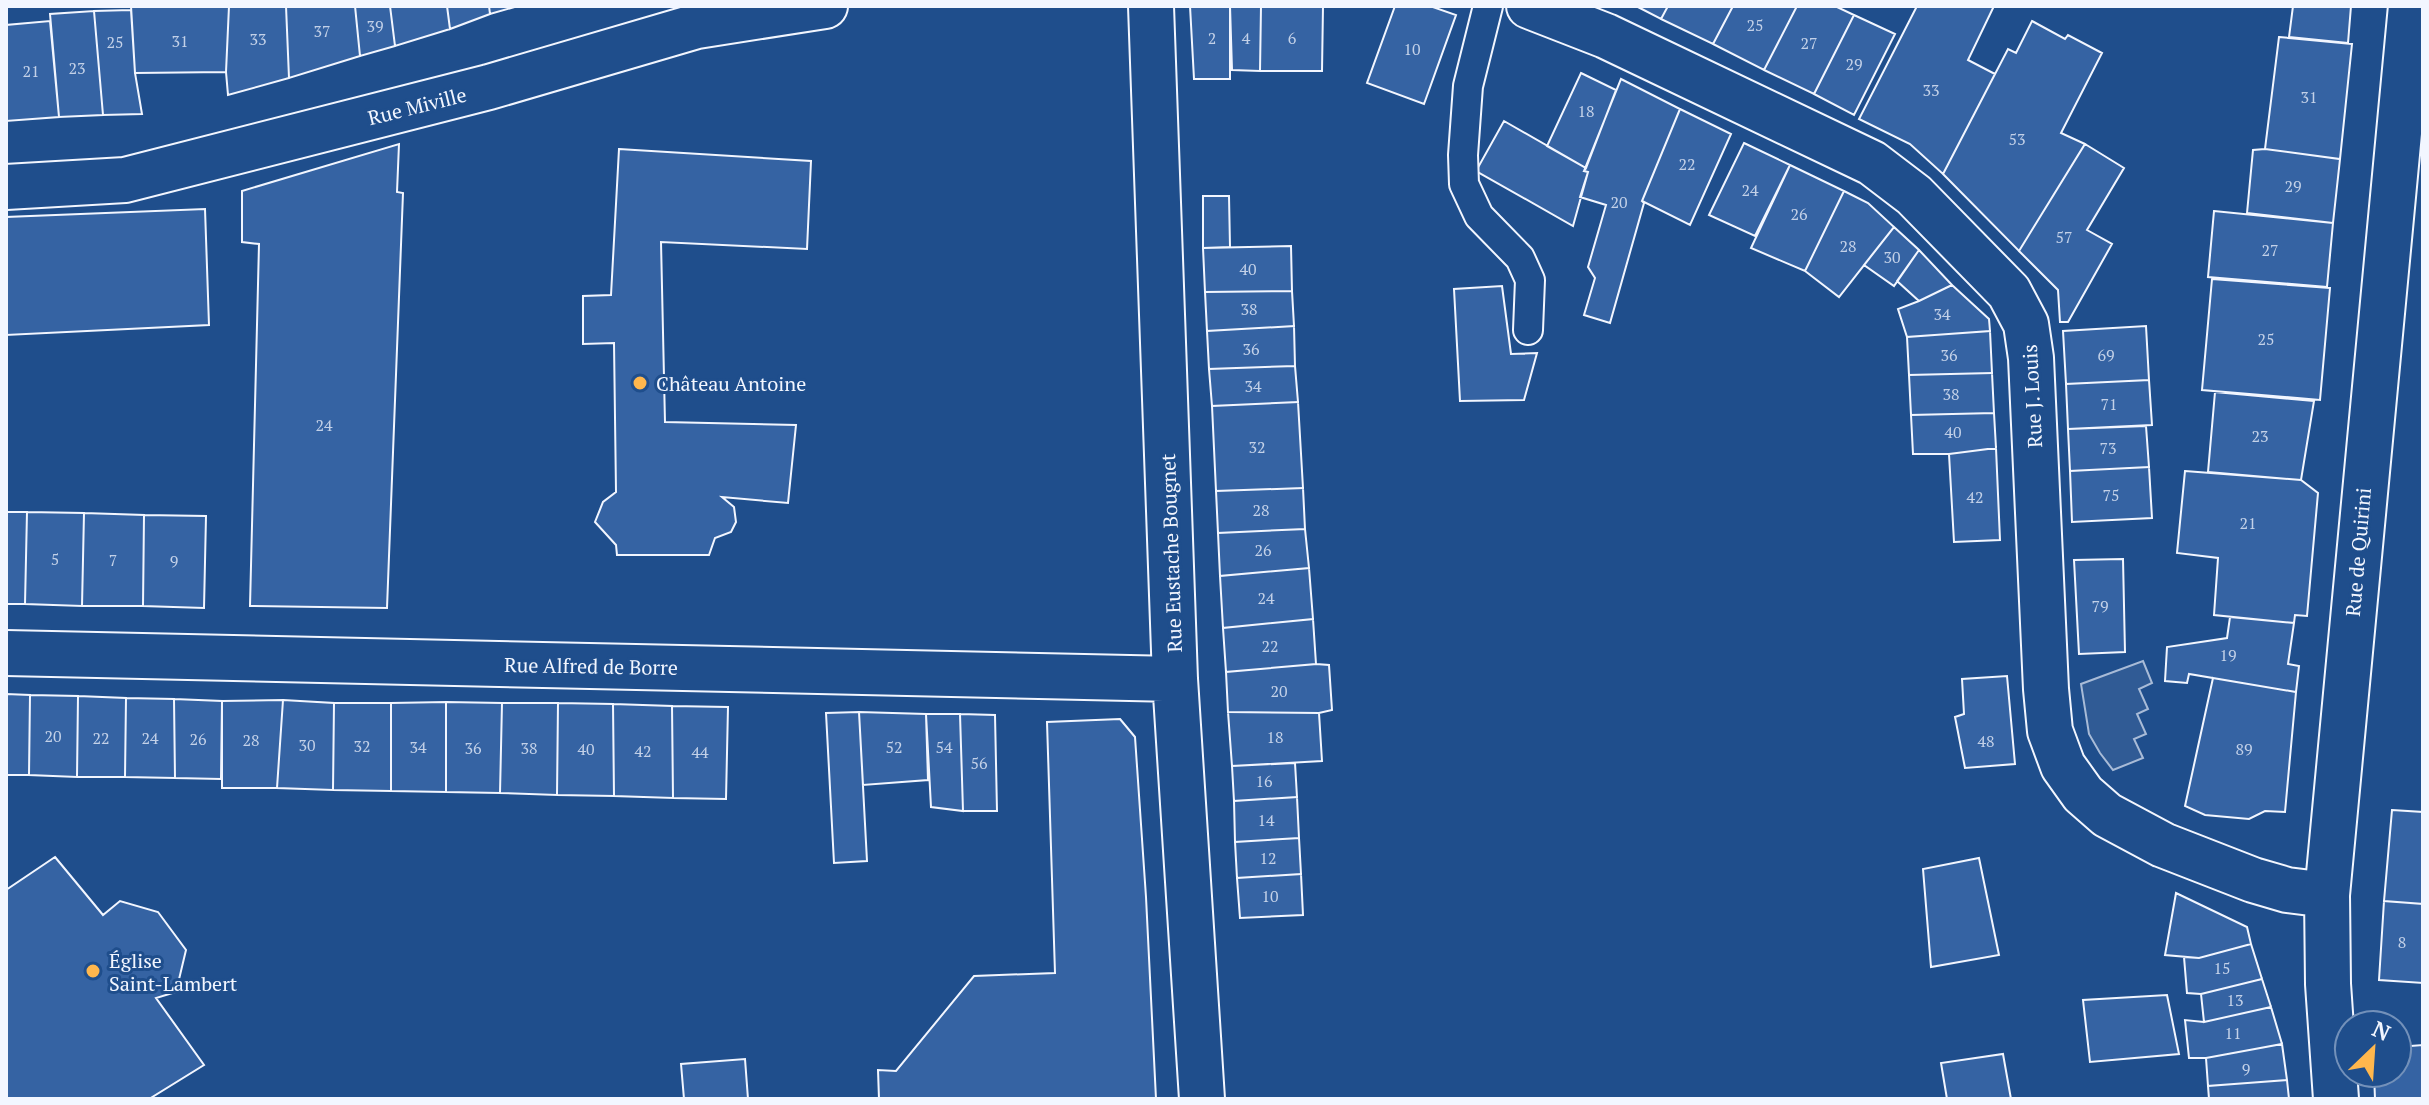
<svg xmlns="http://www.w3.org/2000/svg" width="2429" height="1105" font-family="'PT Serif',serif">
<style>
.parking{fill:#305b95;stroke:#a8bbd7;stroke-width:2}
.building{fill:#3563a3;stroke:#f2f6ff;stroke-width:2}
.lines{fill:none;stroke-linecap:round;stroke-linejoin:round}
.lane-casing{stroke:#f2f6ff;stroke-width:32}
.street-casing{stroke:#f2f6ff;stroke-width:48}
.lane{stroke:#1f4e8c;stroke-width:28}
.street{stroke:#1f4e8c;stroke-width:44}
.poi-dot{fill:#ffb74d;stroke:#1f4e8c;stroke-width:3}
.labels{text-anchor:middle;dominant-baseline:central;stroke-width:6;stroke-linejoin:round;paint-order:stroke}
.number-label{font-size:16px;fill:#c3d1e8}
.street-label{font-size:20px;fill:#f2f6ff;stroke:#1f4e8c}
.poi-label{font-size:20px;fill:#f2f6ff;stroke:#1f4e8c;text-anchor:start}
</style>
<rect width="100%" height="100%" fill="#1f4e8c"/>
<path class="parking" d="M2143 661 2152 683 2139 689 2148 709 2137 714 2146 734 2134 739 2143 758 2113 770 2100 753 2089 734 2081 684Z"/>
<path class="building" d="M131 6H229L226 72 135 73Z
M229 6H286L289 78 228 95 226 72Z
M286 6H355L360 56 289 78Z
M355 6H390L395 46 360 56Z
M390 6H447L450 29 395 46Z
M447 6H489L490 14 450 29Z
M489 6H518L490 14Z
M1190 6H1230V79H1194Z
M1230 6H1261L1260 71 1232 70Z
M1261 6H1323L1322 71H1260Z
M1395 6H1430L1456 15 1424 104 1367 83Z
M1636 6H1668L1661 19Z
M1668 6H1733L1713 44 1661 19Z
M1733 6H1797L1764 70 1713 44Z
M1797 6H1835L1854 15 1814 94 1764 70Z
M1917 6H1994L1968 60 1995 74 1943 174 1910 144 1859 119Z
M2293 6H2351L2348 43 2289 37Z
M131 10 135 73 142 114 103 115 94 11Z
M94 11 103 115 59 117 50 14Z
M1854 15 1895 34 1854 115 1814 94Z
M50 21 59 117 6 121V25Z
M2032 21 2065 39 2068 35 2102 53 2061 133 2085 144 2019 251 1943 174 2008 49 2016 53Z
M2279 37 2352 44 2340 159 2265 149Z
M1581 73 1616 90 1586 168 1547 146Z
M1621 79 1680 109 1642 201 1644 203 1610 323 1584 315 1595 278 1588 267 1606 205 1580 197 1588 172 1584 171Z
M1680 109 1731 134 1690 225 1642 201Z
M1504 121 1586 168 1584 171 1588 172 1573 226 1476 171Z
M1744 143 1790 165 1755 236 1709 215Z
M399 144 397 192 403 193 387 608 250 606 259 244 242 242V191Z
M2085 144 2124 168 2087 230 2112 244 2068 322H2060L2058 290 2019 251Z
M619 149 811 161 807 249 661 242 665 422 796 425 788 503 722 497 734 507 736 522 731 532 715 538 709 555H617L616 545 595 522 603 502 616 492 614 343 583 344V296L611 295Z
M2265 149 2340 159 2333 223 2247 213 2253 150Z
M1790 165 1844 191 1805 271 1751 248Z
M1844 191 1868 203 1894 227 1839 297 1805 271Z
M1203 196H1229L1230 247 1203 248Z
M205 209 209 325 6 335V217Z
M2214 211 2333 223 2327 287 2208 277Z
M1894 227 1919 250 1894 286 1864 265Z
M1291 246 1292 291 1205 292 1203 248Z
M1919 250 1952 285 1919 301 1897 281Z
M2212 279 2330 288 2320 400 2202 390Z
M1952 285 1989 319 1990 331 1907 337 1898 309 1919 301Z
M1502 286 1511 354 1537 353 1524 400 1460 401 1454 289Z
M1292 291 1294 326 1207 331 1205 292Z
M1294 326 1295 366 1209 369 1207 331Z
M2146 326 2149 380 2066 384 2063 331Z
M1990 331 1992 373 1909 375 1907 337Z
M1295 366 1298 402 1212 406 1209 369Z
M1992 373 1994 413 1911 415 1909 375Z
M2149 380 2152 425 2068 429 2066 384Z
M2215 392 2314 401 2301 480 2208 472Z
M1298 402 1303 488 1216 491 1212 406Z
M1994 413 1996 448 1949 454H1913L1911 415Z
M2146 426 2149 467 2070 471 2068 429Z
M1996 448 2000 540 1954 542 1949 454Z
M2149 467 2152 518 2072 522 2070 471Z
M2185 471 2301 480 2318 493 2307 616 2295 615 2294 623 2214 615 2218 558 2177 553Z
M1303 488 1305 529 1218 533 1216 491Z
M6 512H27L25 604H6Z
M27 512 84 513 82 606 25 604Z
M84 513 144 515 143 606H82Z
M144 515 206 516 204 608 143 606Z
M1305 529 1309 568 1220 576 1218 533Z
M2123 559 2125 652 2079 654 2074 560Z
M1309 568 1313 619 1223 628 1220 576Z
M2230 617 2294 623 2288 664 2299 666 2296 692 2189 674 2187 683 2165 681 2167 647 2227 638Z
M1313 619 1316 664 1226 672 1223 628Z
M1316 664 1329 665 1332 710 1319 713 1228 712 1226 672Z
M2007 676 2015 764 1965 768 1955 717 1964 714 1962 679Z
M2213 678 2296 692 2285 812 2265 811 2249 819 2205 815 2185 806Z
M6 694 30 695 29 775H6Z
M30 695 78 696 77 777 29 775Z
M78 696 126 698 125 777H77Z
M126 698 174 699 175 778 125 777Z
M174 699 222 701 221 779 175 778Z
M283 700 334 703 333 790 277 788Z
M283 700 277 788H222V701Z
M446 702 502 703 500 793 446 792Z
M446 702V792L391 791V703Z
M334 703H391V791L333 790Z
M502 703H558L557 795 500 793Z
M558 703 613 704 614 796 557 795Z
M613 704 672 706 673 798 614 796Z
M672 706 728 707 726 799 673 798Z
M859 712 926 714 928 780 863 785Z
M859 712 867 861 834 863 826 713Z
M1228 712 1319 713 1322 761 1232 766Z
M926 714H960L963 811 931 807Z
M960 714 995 715 997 811H963Z
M1120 719 1135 737 1146 897 1156 1099H879L878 1070 896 1071 974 976 1055 973 1047 722Z
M1295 763 1297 797 1234 801 1232 766Z
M1297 797 1299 838 1235 842 1234 801Z
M2392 810 2423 812V904L2384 901Z
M1299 838 1301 874 1237 878 1235 842Z
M55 857 103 915 120 901 158 912 186 950 176 992 156 998 204 1065 149 1099H6V890Z
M1979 858 1999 955 1931 967 1923 869Z
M1301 874 1303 915 1240 918 1237 878Z
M2176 893 2247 927 2251 944 2199 958 2165 955Z
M2384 901 2423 904V983L2379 980Z
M2251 944 2262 979 2201 994 2187 993 2184 957 2199 958Z
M2262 979 2271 1007 2204 1022 2201 994Z
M2167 995 2179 1054 2090 1062 2083 1000Z
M2271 1007 2282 1044 2206 1058H2189L2185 1020 2204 1022Z
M2282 1044 2287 1080 2208 1086 2206 1058Z
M2423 1045V1099H2375L2374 1073H2397V1047Z
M2003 1054 2011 1099H1947L1941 1063Z
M745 1059 748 1099H684L681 1064Z
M2287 1080 2289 1099H2209L2208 1086Z"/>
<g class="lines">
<defs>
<path id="lane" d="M1488 6 1468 86 1463 155 1464 184 1479 216 1520 258 1530 280 1528 330"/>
<path id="street" d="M1151 6 1175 679 1202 1099
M1529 6 1606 36 1872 163 1914 195 2009 292 2026 324 2031 358 2046 689 2050 731 2063 766 2083 794 2107 815 2163 845 2253 880 2287 890 2327 895
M6 187 125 180 489 87 697 26 825 6
M6 653 1175 679
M2336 1099 2328 984 2327 895 2411 6"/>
</defs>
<use href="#lane" class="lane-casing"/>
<use href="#street" class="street-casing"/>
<use href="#lane" class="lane"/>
<use href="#street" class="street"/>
</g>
<g class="poi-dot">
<circle cx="640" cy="383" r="8"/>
<circle cx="93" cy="971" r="8"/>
</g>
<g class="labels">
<g class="number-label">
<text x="1755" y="25">25</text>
<text x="375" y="26">39</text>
<text x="322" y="31">37</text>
<text x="1212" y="38">2</text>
<text x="1246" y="38">4</text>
<text x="1292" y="38">6</text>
<text x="258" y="39">33</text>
<text x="180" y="41">31</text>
<text x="115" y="42">25</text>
<text x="1809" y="43">27</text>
<text x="1412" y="49">10</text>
<text x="1854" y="64">29</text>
<text x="77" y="68">23</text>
<text x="31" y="71">21</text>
<text x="1931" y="90">33</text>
<text x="2309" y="97">31</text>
<text x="1586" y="111">18</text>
<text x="2017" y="139">53</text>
<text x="1687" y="164">22</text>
<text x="2293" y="186">29</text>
<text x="1750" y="190">24</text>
<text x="1619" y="202">20</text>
<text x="1799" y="214">26</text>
<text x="2064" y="237">57</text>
<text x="1848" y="246">28</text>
<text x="2270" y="250">27</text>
<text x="1892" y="257">30</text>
<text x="1248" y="269">40</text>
<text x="1249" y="309">38</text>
<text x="1942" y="314">34</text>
<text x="2266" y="339">25</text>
<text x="1251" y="349">36</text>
<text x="1949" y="355">36</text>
<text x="2106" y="355">69</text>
<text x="1253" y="386">34</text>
<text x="1951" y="394">38</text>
<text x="2109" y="404">71</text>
<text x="324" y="425">24</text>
<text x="1953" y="432">40</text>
<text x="2260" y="436">23</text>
<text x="1257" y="447">32</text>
<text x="2108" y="448">73</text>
<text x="2111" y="495">75</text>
<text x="1975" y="497">42</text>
<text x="1261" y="510">28</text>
<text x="2248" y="523">21</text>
<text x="1263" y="550">26</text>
<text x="55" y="559">5</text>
<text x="113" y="560">7</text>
<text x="174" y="561">9</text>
<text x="1266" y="598">24</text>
<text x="2100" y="606">79</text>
<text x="1270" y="646">22</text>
<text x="2228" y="655">19</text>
<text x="1279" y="691">20</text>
<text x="53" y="736">20</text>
<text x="1275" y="737">18</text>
<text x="101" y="738">22</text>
<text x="150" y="738">24</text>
<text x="198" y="739">26</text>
<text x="251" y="740">28</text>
<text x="1986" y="741">48</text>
<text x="307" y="745">30</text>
<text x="362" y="746">32</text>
<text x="418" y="747">34</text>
<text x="894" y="747">52</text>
<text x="944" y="747">54</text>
<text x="473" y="748">36</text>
<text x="529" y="748">38</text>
<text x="586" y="749">40</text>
<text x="2244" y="749">89</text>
<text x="643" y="751">42</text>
<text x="700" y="752">44</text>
<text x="979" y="763">56</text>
<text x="1264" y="781">16</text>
<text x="1266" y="820">14</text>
<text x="1268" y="858">12</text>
<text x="1270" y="896">10</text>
<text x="2402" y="942">8</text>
<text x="2222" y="968">15</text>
<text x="2235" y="1000">13</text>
<text x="2233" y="1033">11</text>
<text x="2246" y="1069">9</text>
</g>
<g class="street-label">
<text transform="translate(417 106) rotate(-14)">Rue Miville</text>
<text transform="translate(2032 396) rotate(-93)">Rue J. Louis</text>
<text transform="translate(2358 552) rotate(-85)">Rue de Quirini</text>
<text transform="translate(1171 553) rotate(-92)">Rue Eustache Bougnet</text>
<text transform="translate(591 666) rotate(1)">Rue Alfred de Borre</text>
</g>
<g class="poi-label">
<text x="656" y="383">Château Antoine</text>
<text x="109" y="960">Église<tspan x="109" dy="23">Saint-Lambert</tspan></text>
</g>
</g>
<rect width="2429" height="1105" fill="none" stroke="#f2f6ff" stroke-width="16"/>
<g transform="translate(2373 1049) rotate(25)"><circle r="38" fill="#1f4e8c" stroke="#7391ba" stroke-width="2"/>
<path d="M0-6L14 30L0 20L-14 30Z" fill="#ffb74d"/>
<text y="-12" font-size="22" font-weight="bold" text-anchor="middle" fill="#f2f6ff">N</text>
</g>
</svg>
